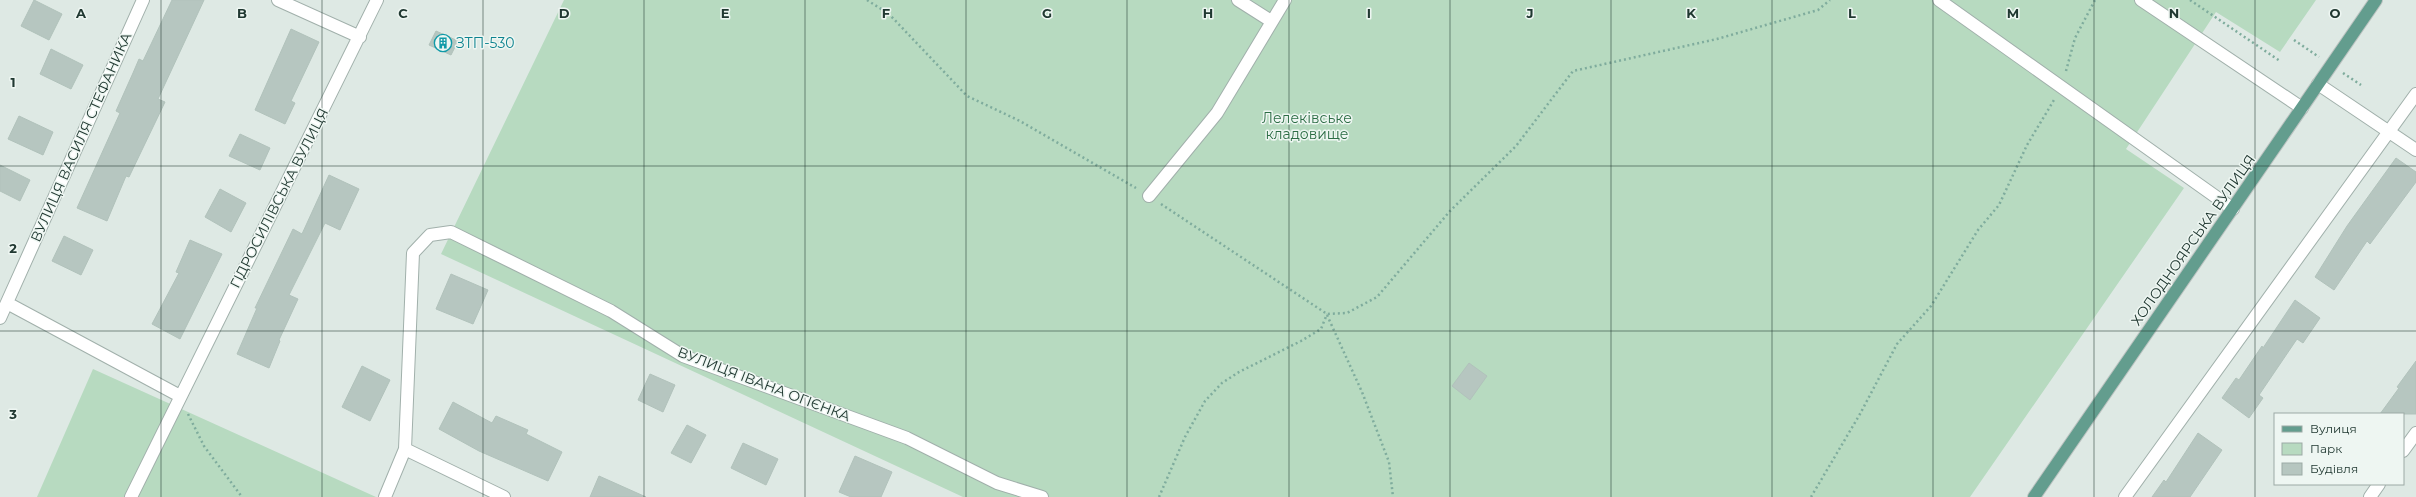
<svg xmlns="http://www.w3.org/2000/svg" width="2416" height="497" font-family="Montserrat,sans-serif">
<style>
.green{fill:#b7dac0}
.building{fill:#b6c6c0;stroke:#b1c2bb}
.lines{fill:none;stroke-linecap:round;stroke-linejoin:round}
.minor-casing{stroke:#a1b0ab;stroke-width:14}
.major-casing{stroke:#bcc3c1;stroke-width:14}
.path{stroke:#7fac9d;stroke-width:2.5;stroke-dasharray:2 3;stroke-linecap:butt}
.minor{stroke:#fff;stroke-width:12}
.major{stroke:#639d8e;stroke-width:12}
.grid{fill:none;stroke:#203831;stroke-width:1;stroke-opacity:0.55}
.labels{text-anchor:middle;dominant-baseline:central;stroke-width:3;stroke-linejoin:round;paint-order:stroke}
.culture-label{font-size:14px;fill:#0d838f;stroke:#eef6f2;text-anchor:start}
.park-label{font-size:14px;fill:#2c6d45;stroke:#eef6f2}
.street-label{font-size:14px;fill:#203831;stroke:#eef6f2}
.grid-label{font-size:13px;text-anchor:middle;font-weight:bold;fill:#203831;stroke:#eef6f2;stroke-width:3;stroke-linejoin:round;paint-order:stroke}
</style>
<rect width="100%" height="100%" fill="#dee9e4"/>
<path class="green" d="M564 0H2316L2280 52 2216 12 2126 149 2184 188 1970 497H963L441 254Z
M93 369 376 497H37Z"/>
<path class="building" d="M34 0 62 14 49 40 21 26Z
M172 0H204L158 99 165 102 129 177 126 176 107 221 77 208 120 113 116 111 133 73 139 59 143 61Z
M291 29 319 42 291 101 295 103 285 124 255 110Z
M436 31 458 41 451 55 429 45Z
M51 49 83 65 71 89 40 74Z
M19 116 53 132 43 155 8 139Z
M240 134 270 148 260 170 229 156Z
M2396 158 2416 172V182L2370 244 2367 241 2334 290 2315 277 2347 226Z
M0 165 30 180 20 201 0 191Z
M329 175 359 189 340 230 325 223 289 295 298 299 279 340 280 341 269 368 237 354 257 308H255L293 229 302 234Z
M220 189 246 203 231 232 205 217Z
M64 236 93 250 81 275 52 261Z
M190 240 222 254 180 339 152 324 179 273 176 272Z
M451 274 488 290 473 324 436 309Z
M2295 300 2320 318 2303 343 2297 339 2259 395 2263 398 2249 418 2222 398 2236 378 2239 380 2262 346 2263 348Z
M2416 361V414H2380L2399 388 2397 387Z
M1469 363 1487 376 1470 400 1452 386Z
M362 366 390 380 370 421 342 407Z
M650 374 675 385 663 412 638 400Z
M453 402 492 423 496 416 528 430 526 434 562 452 548 481 479 451 439 429Z
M687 425 706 435 691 463 671 453Z
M2198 433 2222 450 2190 497H2152L2164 480 2166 482Z
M743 443 778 459 766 485 731 468Z
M855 456 892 472 881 497H851L839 492Z
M599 476 646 497H590Z"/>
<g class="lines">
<defs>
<path id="minor" d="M278 0 360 37
M1238 0 1271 21
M1939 0 2233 209
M2141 0 2302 108
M2318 84 2416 150
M1149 196 1217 113 1285 0
M7 303 180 396
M0 318 143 0
M405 449 504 497
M2403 451 2416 433
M131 497 377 0
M385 497 405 449 413 253 430 235 451 232 611 311 683 356 907 438 997 483 1042 497
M2125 497 2416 94
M2370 497 2379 484"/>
<path id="major" d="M2034 497 2376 0"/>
</defs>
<use href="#minor" class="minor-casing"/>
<use href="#major" class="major-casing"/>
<path class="path" d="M867 0 889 14 967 96 1020 121 1136 188
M2190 0 2280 61
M2294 40 2319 57
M2066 71 2075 38 2095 0
M2343 73 2361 85
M1161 204 1327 314 1347 313 1377 297 1450 211 1516 146 1573 71 1717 39 1818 10 1830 0
M1327 315 1362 392 1389 462 1393 497
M188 414 204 446 242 497
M1159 497 1185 437 1205 401 1222 383 1239 372 1301 341 1321 329 1327 314
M1811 497 1860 414 1897 344 1931 306 1978 230 1999 205 2027 145 2054 100"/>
<use href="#minor" class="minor"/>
<use href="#major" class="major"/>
</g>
<path class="grid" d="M161 0V497M322 0V497M483 0V497M644 0V497M805 0V497M966 0V497M1127 0V497M1289 0V497M1450 0V497M1611 0V497M1772 0V497M1933 0V497M2094 0V497M2255 0V497M0 166H2416M0 331H2416"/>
<defs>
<symbol id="building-ring" viewBox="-11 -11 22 22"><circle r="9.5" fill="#eef6f2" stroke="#0f9aa8" stroke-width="1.5"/><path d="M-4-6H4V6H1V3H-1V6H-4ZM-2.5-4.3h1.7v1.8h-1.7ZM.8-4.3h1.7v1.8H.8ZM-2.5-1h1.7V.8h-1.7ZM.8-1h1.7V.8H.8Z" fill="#0f9aa8"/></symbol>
</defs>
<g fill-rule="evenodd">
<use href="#building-ring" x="433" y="33" width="20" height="20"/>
</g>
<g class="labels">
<g class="culture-label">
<text x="456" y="43">ЗТП-530</text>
</g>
<g class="park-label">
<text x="1307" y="118">Лелеківське<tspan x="1307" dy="16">кладовище</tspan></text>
</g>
<g class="street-label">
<text transform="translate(81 137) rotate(-66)">ВУЛИЦЯ ВАСИЛЯ СТЕФАНИКА</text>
<text transform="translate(279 198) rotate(-63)">ГІДРОСИЛІВСЬКА ВУЛИЦЯ</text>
<text transform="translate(2193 240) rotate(-55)">ХОЛОДНОЯРСЬКА ВУЛИЦЯ</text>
<text transform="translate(764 384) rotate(21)">ВУЛИЦЯ ІВАНА ОГІЄНКА</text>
</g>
</g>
<g class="grid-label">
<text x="81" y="18">A</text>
<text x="242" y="18">B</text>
<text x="403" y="18">C</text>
<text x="564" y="18">D</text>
<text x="725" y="18">E</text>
<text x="886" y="18">F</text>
<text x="1047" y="18">G</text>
<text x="1208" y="18">H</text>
<text x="1369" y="18">I</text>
<text x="1530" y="18">J</text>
<text x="1691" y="18">K</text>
<text x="1852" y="18">L</text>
<text x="2013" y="18">M</text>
<text x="2174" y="18">N</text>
<text x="2335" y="18">O</text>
<text x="13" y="87">1</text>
<text x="13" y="253">2</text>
<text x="13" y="419">3</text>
</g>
<rect x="2274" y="413" width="130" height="72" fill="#eef6f2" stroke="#9caaa5"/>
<rect x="2282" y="426" width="20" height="6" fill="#639d8e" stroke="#9caaa5"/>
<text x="2310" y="433" font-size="12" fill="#203831">Вулиця</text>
<rect x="2282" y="443" width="20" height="12" fill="#b7dac0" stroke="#9caaa5"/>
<text x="2310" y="453" font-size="12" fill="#203831">Парк</text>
<rect x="2282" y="463" width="20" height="12" fill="#b6c6c0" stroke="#9caaa5"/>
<text x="2310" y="473" font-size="12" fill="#203831">Будівля</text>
</svg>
